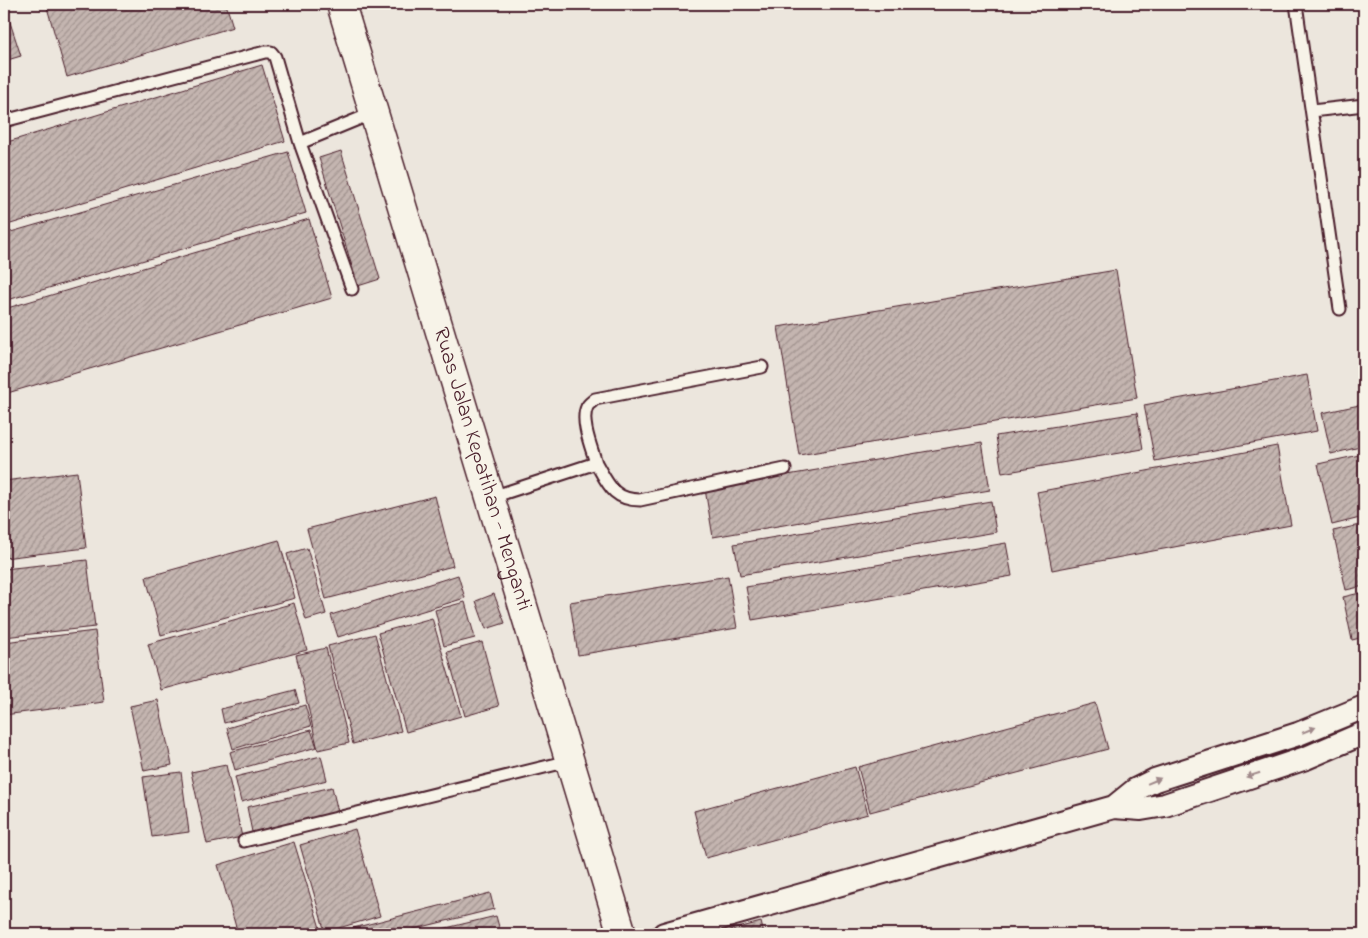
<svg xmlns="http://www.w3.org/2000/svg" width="1368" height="938" font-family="'Indie Flower',sans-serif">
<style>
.building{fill:url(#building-hatch);stroke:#4a1f2b}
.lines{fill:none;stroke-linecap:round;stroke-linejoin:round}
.service-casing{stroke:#4a1f2b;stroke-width:15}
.minor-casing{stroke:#4a1f2b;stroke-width:26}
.secondary-casing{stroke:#4a1f2b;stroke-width:31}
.service{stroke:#f7f3e8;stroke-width:11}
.minor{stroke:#f7f3e8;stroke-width:22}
.secondary{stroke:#f7f3e8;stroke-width:28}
.oneway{fill:#a0898a}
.labels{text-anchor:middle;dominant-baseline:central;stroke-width:4.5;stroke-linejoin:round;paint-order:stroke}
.street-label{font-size:22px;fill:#4a1f2b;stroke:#f7f3e8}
</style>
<defs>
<pattern id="building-hatch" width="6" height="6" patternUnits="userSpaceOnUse" patternTransform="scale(1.25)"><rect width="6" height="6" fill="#c4b5b0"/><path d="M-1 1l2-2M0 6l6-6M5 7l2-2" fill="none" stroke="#a1938f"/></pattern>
</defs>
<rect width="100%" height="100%" fill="#ece6dd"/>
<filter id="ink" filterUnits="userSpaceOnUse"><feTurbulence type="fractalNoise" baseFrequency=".02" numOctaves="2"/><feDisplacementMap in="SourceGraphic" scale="10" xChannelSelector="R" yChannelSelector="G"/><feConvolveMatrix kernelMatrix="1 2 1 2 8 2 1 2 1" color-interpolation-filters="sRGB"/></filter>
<g filter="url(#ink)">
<path class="building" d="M4 4 21 56 4 61Z
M46 4H226L233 27 67 77Z
M262 65 285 141 4 226V143Z
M341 151 380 279 358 286 319 158Z
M288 152 306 213 4 301V234Z
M309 219 332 298 4 394V309Z
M1116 270 1137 398 799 455 778 327Z
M1307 375 1317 431 1155 461 1144 405Z
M1364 404V446L1331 454 1322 413Z
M1137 413 1143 449 1002 473 996 436Z
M982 442 990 490 713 537 705 489Z
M1277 446 1291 525 1052 570 1037 492Z
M1364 454V517L1332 525 1318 464Z
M77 472 86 548 4 558V481Z
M435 496 453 566 326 599 307 529Z
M991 501 996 532 740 575 734 544Z
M1364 524V586L1346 590 1333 531Z
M279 540 295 598 161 635 146 577Z
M1006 543 1012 576 752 620 746 587Z
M307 548 326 614 306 620 287 554Z
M87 560 95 627 4 637V569Z
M458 575 465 598 338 637 331 615Z
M728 576 737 628 578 655 570 602Z
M1364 592V637L1352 640 1343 597Z
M494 594 505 623 486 629 476 601Z
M465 602 475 638 444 646 435 610Z
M294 603 307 650 161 690 148 644Z
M432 618 461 716 406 732 378 633Z
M95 631 104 702 4 715V642Z
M375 634 401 731 353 744 328 646Z
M482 642 499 706 465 716 447 652Z
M326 648 349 743 318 750 296 655Z
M295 690 299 703 224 723 221 709Z
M158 700 172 765 144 771 130 706Z
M1095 703 1108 749 870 812 858 767Z
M305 705 311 726 233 749 227 728Z
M311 730 317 747 235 770 230 752Z
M321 756 327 780 241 802 235 777Z
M226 765 242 837 207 844 191 772Z
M855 767 868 814 706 858 694 811Z
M181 772 189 832 152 837 143 777Z
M332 787 338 812 252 832 247 807Z
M355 829 380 916 325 932 300 845Z
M294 842 320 928 299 934H238L218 865Z
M490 893 494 909 394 934H330Z
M496 916 501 934H421Z
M761 922 764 934H715Z"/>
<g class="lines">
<defs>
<path id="service" d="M1296 4 1340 309
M1312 111 1364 105
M4 121 265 52H271L275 57 300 143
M352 289 300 143 373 113
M596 463C592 449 580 421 587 407 588 404 593 401 595 399L762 367
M489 498 596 463C608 484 613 500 640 500L785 469
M244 841 569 761"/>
<path id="minor" d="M1114 807 1135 790 1155 780 1298 734 1364 707
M664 934 1114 807 1141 809 1165 805 1306 758 1364 733"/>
<g id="secondary">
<path id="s1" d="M341 4 622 934"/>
</g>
</defs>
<use href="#service" class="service-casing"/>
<use href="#minor" class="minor-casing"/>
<use href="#secondary" class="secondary-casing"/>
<use href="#service" class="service"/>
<use href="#minor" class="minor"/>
<use href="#secondary" class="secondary"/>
</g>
<defs><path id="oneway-solid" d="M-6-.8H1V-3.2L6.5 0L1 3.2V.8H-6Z" transform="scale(1.25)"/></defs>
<g class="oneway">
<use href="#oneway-solid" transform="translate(1309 730) rotate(-22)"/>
<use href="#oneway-solid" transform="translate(1253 775) rotate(162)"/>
<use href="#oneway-solid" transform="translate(1154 781) rotate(-23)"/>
</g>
</g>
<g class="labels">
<g class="street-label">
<text stroke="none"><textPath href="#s1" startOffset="486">Ruas Jalan Kepatihan - Menganti</textPath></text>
</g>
</g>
<rect width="1368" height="938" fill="none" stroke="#f7f3e8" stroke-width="20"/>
<rect x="10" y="10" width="1348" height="918" fill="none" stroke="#4a1f2b" stroke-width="2" filter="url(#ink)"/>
</svg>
